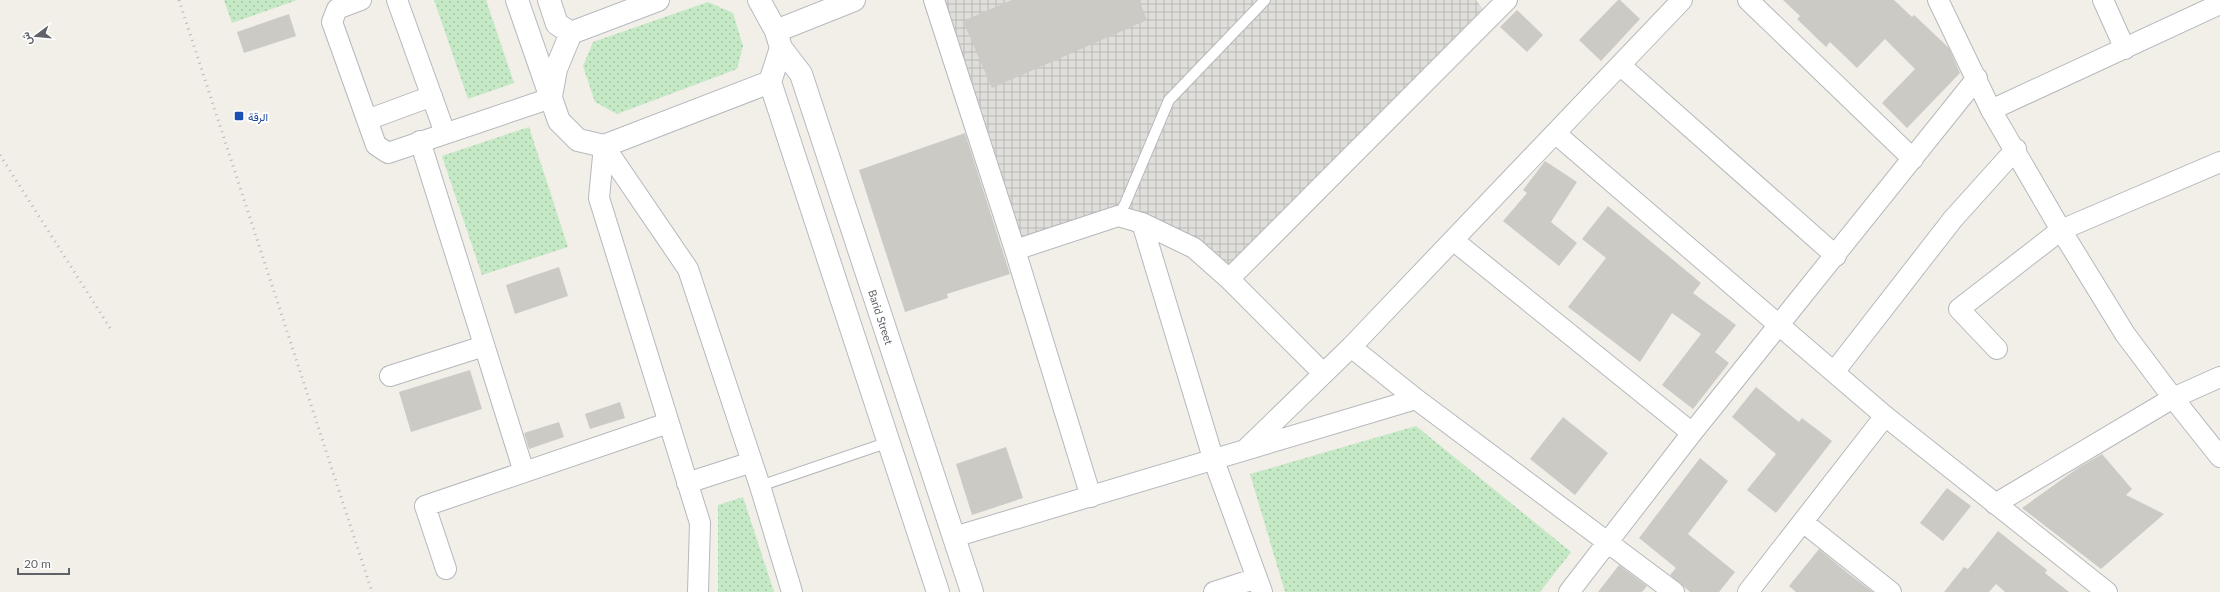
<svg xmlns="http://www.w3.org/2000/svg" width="2220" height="592" font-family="Lato,Vazirmatn,sans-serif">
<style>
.industrial{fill:url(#industrial-grid)}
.park{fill:url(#park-dots)}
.building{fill:#cccac5}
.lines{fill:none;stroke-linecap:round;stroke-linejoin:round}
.service-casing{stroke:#b5b8bc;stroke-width:12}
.minor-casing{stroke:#b5b8bc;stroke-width:22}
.secondary-casing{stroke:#b6babf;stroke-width:24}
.service{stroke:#fff;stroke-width:10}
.minor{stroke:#fff;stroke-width:20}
.secondary{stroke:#fff;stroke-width:22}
.rail{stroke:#b6b7b8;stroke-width:3;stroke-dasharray:1 5;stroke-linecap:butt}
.transit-dot{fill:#1a4fb4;stroke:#fff;stroke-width:1.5}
.labels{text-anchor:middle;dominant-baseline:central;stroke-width:4;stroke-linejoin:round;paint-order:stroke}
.transit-label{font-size:11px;fill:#164399;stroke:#fff;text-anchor:start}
.street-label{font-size:11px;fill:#5f6368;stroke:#fff}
</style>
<defs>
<pattern id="industrial-grid" width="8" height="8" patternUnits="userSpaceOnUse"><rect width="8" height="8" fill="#e0deda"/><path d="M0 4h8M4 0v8" fill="none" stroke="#b9b8b5"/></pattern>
<pattern id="park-dots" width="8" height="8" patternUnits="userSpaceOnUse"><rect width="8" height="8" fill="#c5e8c5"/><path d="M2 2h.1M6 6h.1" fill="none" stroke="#a3c0a4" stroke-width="1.8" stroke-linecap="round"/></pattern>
</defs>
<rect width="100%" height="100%" fill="#f1efe8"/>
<path class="industrial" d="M935 0H1476L1490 18 1229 279 1118 216 1015 250Z"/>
<path class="park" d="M224 0H297L232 23Z
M434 0H486L514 83 468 99Z
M708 2 733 13 743 46 737 69 617 114 595 102 583 66 593 42Z
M529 127 568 247 482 275 442 156Z
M1416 426 1571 552 1540 592H1285L1250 474Z
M743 497 774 592H718V505Z"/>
<path class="building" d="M1012 0H1139L1147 20 992 88 963 21Z
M1618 0H1620L1640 19 1601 61 1579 40Z
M1783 0H1894L1912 17 1914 15 1949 48 1960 73 1907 128 1882 103 1915 69 1885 39 1857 68 1830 42 1826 47 1797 19 1800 16Z
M1517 10 1543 35 1527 52 1500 27Z
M289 14 296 36 244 53 237 32Z
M965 133 1010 274 947 294 948 298 905 312 859 170Z
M1545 161 1577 182 1551 222 1577 243 1559 266 1503 221 1527 193 1523 190Z
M1608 206 1701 283 1693 293 1736 325 1715 352 1729 363 1693 409 1662 385 1701 334 1672 313 1640 362 1568 307 1606 258 1582 239Z
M559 267 568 296 515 314 506 285Z
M470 370 482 409 411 432 399 392Z
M1756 387 1799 422 1802 418 1832 441 1776 513 1747 490 1776 454 1732 417Z
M620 402 625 418 590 429 585 414Z
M1563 417 1608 453 1575 495 1530 459Z
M559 422 564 437 529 449 524 433Z
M1006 447 1023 498 972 515 956 464Z
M2102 454 2132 489 2126 495 2164 514 2101 569 2022 508 2078 468Z
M1700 458 1728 481 1688 534 1735 572 1719 592H1690L1670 575 1676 568 1639 538Z
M1947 488 1971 506 1943 541 1920 523Z
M1998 531 2047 570 2045 573 2069 592H2005L1996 584 1989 592H1944L1964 567 1968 569Z
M1819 549 1849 574 1873 592H1796L1789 586Z
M1619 565 1647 586 1642 592H1598Z"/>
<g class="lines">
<defs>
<path id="service" d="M1118 216 1125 204 1169 100 1265 0
M760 486 889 442"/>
<path id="minor" d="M361 0 337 9 332 22 376 145 388 153 551 98
M397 0 445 133
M934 0 1015 250 1091 497
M1748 0 1913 159
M1938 0 1991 110 2061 230 2125 334 2173 398 2220 457
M2103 0 2125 49
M1620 65 1836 256
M1991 110 2220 4
M367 120 432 96
M1555 133 1885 416 2107 592
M420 141 524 472
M604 146 688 269 760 486 792 592
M604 146 599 198 700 523 698 592
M1142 223 1213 458 1262 592
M1453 240 1692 433
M1015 250 1118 216 1142 223 1194 248 1229 279 1323 373
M1229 279 1507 0
M1351 347 1416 399 1674 592
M1997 349 1959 309 2061 230 2220 162
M1834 372 1953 219 2016 149
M390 376 484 346
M1245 450 1351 347 1682 0
M687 483 752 462
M1995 504 2173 398 2220 377
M1803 522 1891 592
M954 537 1416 399
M446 569 425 506 668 423
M1214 592 1257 578
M1569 592 1692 433 1977 78
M1748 592 1885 416"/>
<path id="secondary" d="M517 0 559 121 578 140 604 146 770 82 781 48 776 31 759 0
M549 0 557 24 571 33
M776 31 854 0
M781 48 801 74 972 592
M770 82 938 592
M551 96 556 69 571 33 658 0"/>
</defs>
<use href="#service" class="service-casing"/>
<use href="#minor" class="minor-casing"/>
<use href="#secondary" class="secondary-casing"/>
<use href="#service" class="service"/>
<use href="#minor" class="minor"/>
<use href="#secondary" class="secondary"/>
<path class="rail" d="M179 0 372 592
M0 155 110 328"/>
</g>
<rect class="transit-dot" x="234" y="111" width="10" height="10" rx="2"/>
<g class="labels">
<g class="transit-label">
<text x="248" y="116">الرقة</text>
</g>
<g class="street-label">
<text transform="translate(881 317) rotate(72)">Barid Street</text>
</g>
</g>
<g transform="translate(36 36) rotate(254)" stroke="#ffffff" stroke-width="3" paint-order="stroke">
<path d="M0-3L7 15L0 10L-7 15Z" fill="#5f6368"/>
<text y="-6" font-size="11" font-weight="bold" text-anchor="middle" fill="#5f6368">ش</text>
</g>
<path d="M18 568v6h51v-6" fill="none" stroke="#5f6368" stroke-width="2"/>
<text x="24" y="568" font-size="12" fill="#5f6368" stroke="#ffffff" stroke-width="3" paint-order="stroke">20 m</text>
</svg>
